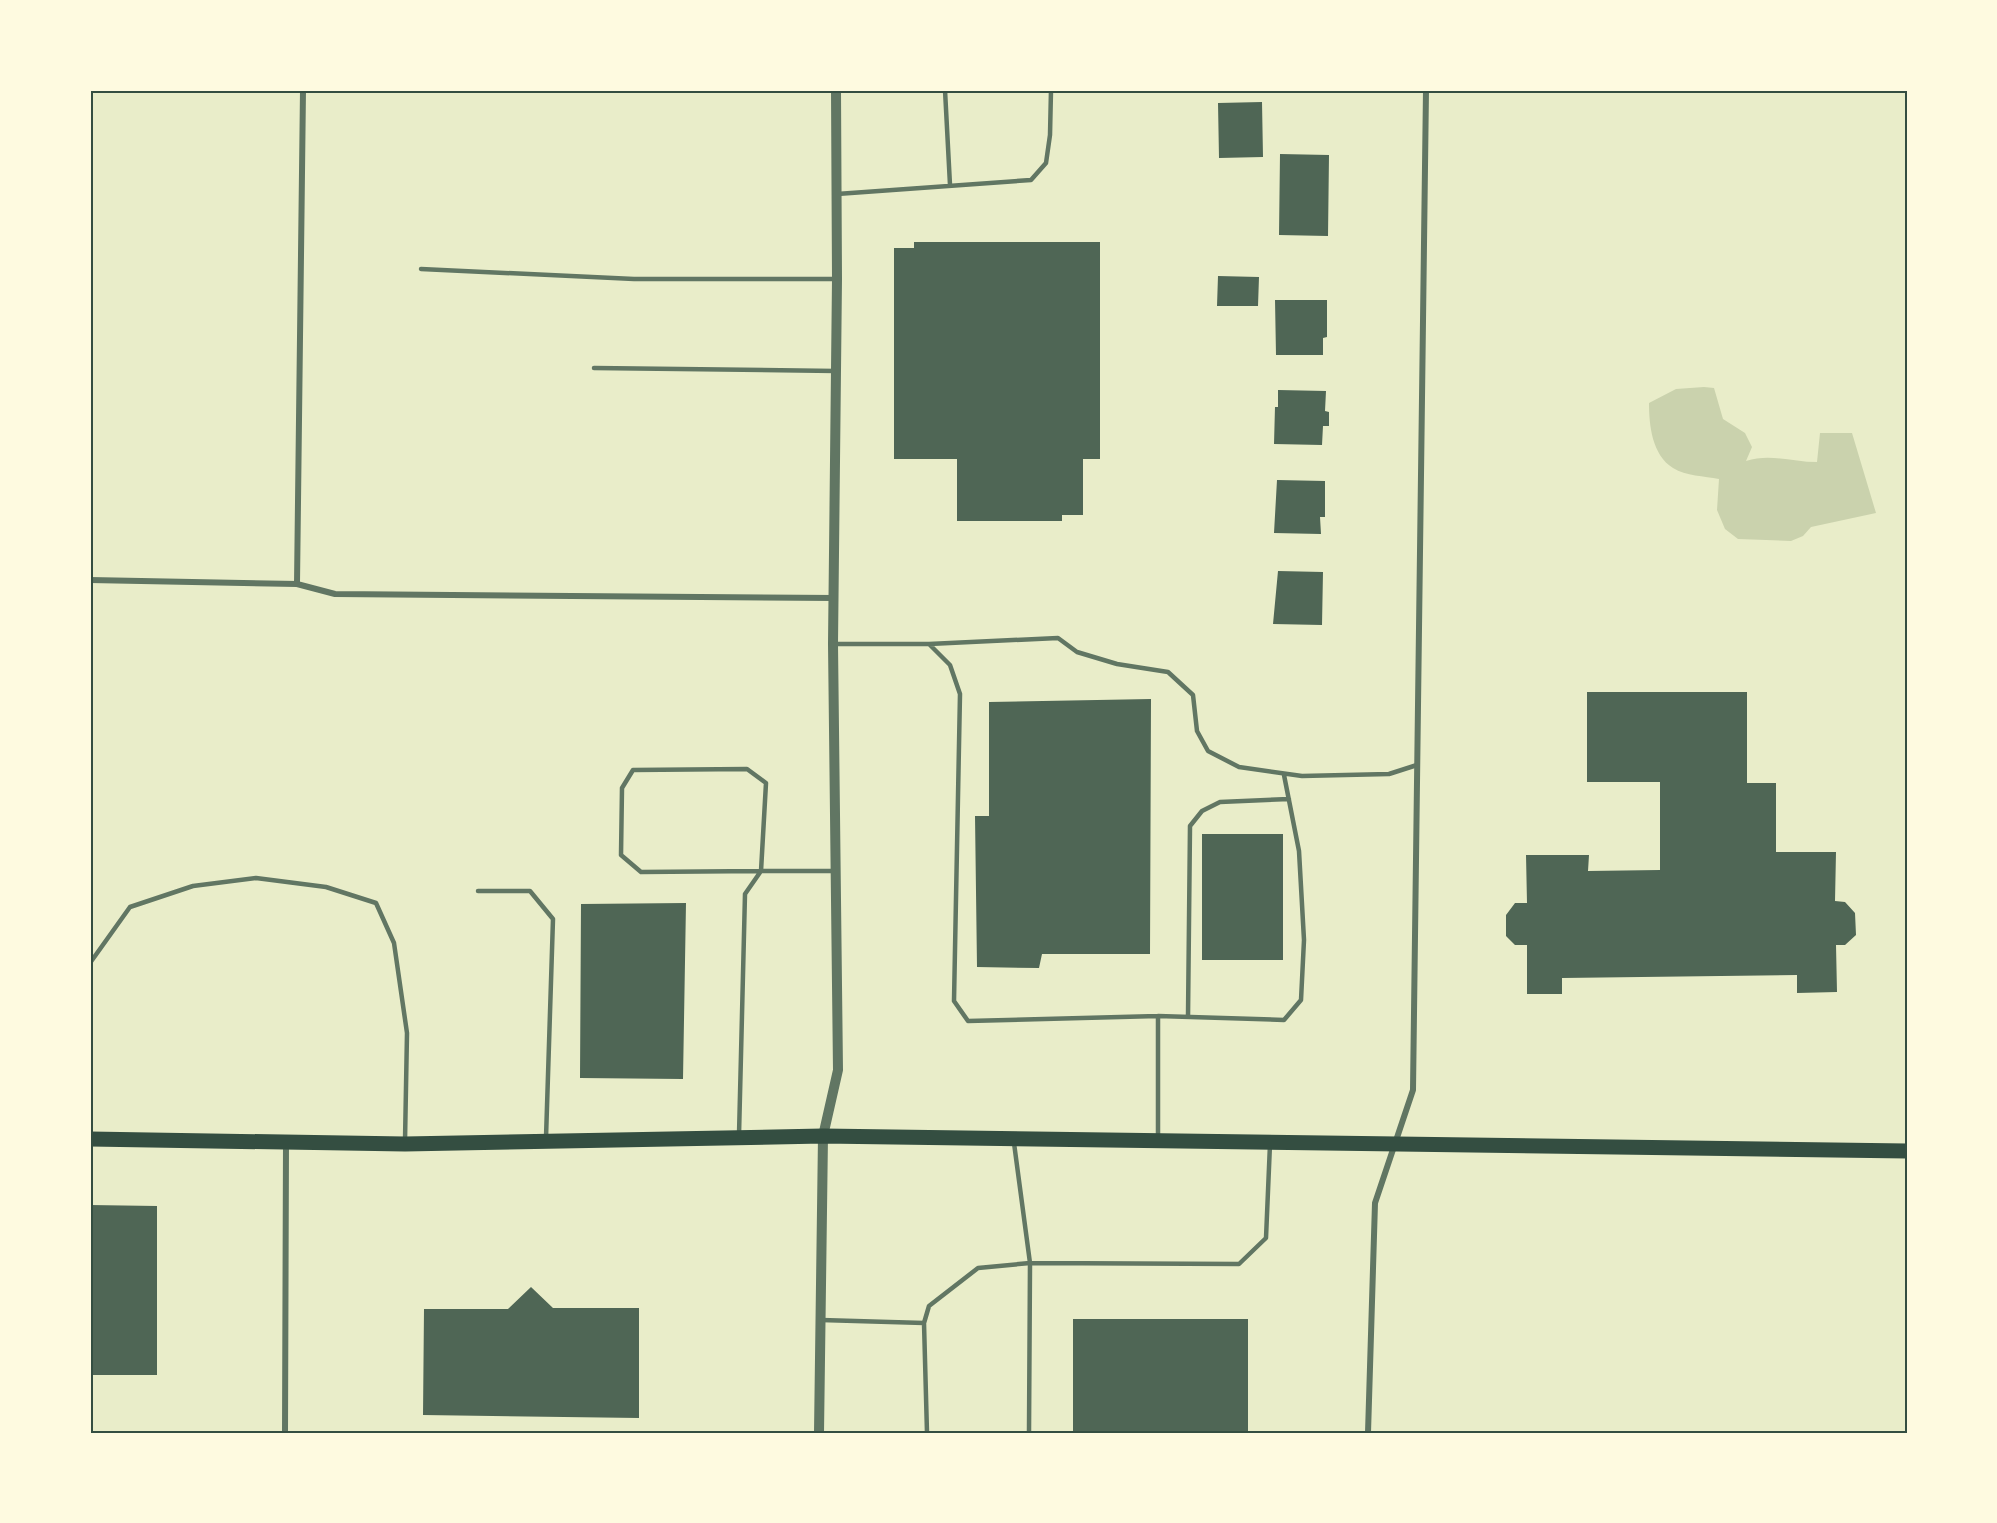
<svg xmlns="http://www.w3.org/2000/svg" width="1997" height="1523" font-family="Helvetica,sans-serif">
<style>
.green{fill:#cad2ad}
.building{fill:#4f6655}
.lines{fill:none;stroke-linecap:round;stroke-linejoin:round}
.service{stroke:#617663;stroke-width:4.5}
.minor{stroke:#617663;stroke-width:6}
.tertiary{stroke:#617663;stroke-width:10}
.primary{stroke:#344e41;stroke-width:15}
.neatline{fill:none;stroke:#344e41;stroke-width:2}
</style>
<rect width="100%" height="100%" fill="#e9edc9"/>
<path class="green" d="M1704 387 1714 388 1723 419 1745 433 1752 447 1746 461C1770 453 1792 462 1817 462L1820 433H1852L1876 513 1811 527 1803 536 1791 541 1738 539 1725 529 1717 510 1719 479C1704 476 1686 476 1673 468 1652 455 1649 425 1649 403L1676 389Z"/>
<path class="building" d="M1262 102 1263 157 1219 158 1218 103Z
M1280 154 1329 155 1328 236 1279 235Z
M914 242H1100V459H1083V515H1062V521H957V459H894V248H914Z
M1218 276 1259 277 1258 306H1217Z
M1275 300H1327V337L1323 338V355H1276Z
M1278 390 1326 391 1325 411 1329 412V426H1323L1322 445 1274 444 1275 407H1278Z
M1277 480 1325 481V517H1320L1321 534 1274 533Z
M1278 571 1323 572 1322 625 1273 624Z
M1587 692H1747V783H1776V852H1836L1835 901 1845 902 1855 913 1856 935 1845 945H1836L1837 992 1797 993V975L1562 978V994H1527V945H1515L1506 936V915L1515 903H1527L1526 855H1589L1588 871 1660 870V782H1587Z
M1151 699 1150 954H1042L1039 968 977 967 975 816H989V702Z
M1202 834H1283V960H1202Z
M686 903 683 1079 580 1078 581 904Z
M90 1205 157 1206V1375H90Z
M531 1287 553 1308H639V1418L423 1415 424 1309H508Z
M1073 1319H1248V1433H1073Z"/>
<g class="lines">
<path class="service" d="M945 90 950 185
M837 194 1031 180 1046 163 1050 135 1051 90
M421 269 634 279H837
M594 368 836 371
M833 644H929L950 665 960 694 954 1001 968 1021 1158 1016V1137
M929 644 1058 638 1077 652 1117 664 1168 672 1193 695 1197 731 1208 751 1239 767 1302 776 1389 774 1417 765
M747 769 766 783 761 871 641 872 621 855 622 788 633 770Z
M478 891H530L553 919 546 1138
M90 963 130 907 193 886 256 878 326 887 376 903 394 943 407 1033 405 1141
M1158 1016 1284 1020 1301 1000 1304 940 1299 851 1284 775
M1188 1017 1190 826 1202 811 1220 802 1289 799
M739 1135 745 894 761 871H834
M1014 1143 1030 1263 1029 1433
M821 1320 924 1323 929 1306 978 1268 1030 1263 1239 1264 1266 1238 1270 1144
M924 1323 927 1433"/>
<path class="minor" d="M90 580 297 584 335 594 835 598
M297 584 303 90
M285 1433 286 1143
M1368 1433 1375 1203 1413 1090 1426 90"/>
<path class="tertiary" d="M819 1433 823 1136 838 1070 833 644 837 279 836 90"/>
<path class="primary" d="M90 1139 405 1144 823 1136 1907 1151"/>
</g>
<rect width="1997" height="1523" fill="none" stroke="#fefae0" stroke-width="183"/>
<rect x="92" y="92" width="1814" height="1340" class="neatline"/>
</svg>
